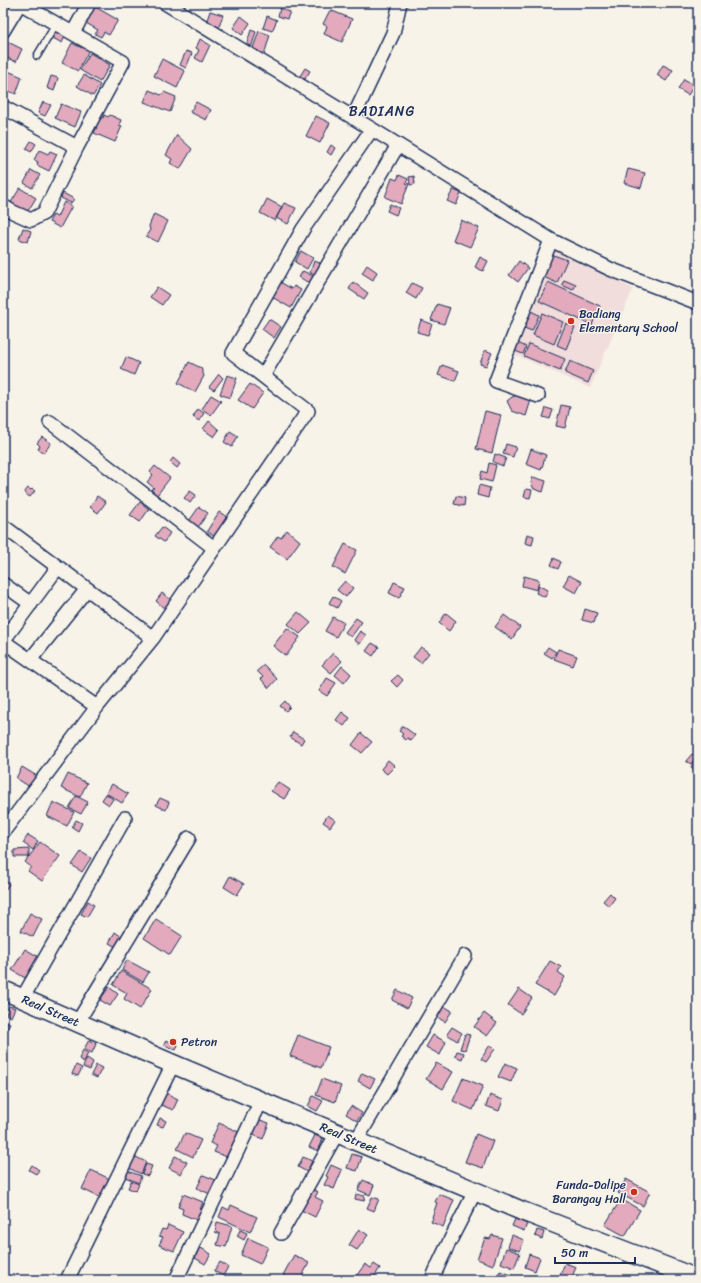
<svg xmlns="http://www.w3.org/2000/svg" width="701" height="1283" font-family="Sriracha,sans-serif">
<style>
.built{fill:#f1dddb}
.building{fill:#e2aabc;stroke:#1b2f5e}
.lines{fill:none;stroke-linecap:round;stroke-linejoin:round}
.lane-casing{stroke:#1b2f5e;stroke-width:9}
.street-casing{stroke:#1b2f5e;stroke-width:16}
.secondary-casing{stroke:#1b2f5e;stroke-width:21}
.lane{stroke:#f7f3e8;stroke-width:6}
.street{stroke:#f7f3e8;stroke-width:13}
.secondary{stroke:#f7f3e8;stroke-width:18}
.poi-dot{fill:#c8321e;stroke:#f7f3e8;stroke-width:1.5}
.labels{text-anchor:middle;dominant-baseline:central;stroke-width:3;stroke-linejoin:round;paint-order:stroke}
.poi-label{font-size:12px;fill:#1b2f5e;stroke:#f7f3e8;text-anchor:start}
.street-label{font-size:12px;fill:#1b2f5e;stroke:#f7f3e8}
.quarter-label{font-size:14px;letter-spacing:1px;fill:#1b2f5e;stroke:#f7f3e8}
</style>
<rect width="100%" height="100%" fill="#f7f3e8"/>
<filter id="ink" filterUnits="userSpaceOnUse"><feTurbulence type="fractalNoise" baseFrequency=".025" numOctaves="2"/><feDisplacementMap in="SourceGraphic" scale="8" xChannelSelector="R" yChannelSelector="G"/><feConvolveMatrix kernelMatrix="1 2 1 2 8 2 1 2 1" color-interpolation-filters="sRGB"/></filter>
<g filter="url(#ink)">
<path class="built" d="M552 247 633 289 590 388 511 353Z"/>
<path class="building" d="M92 5 118 20 109 35 104 32 101 37 95 34 98 30 86 23 90 16 86 14Z
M280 8 290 12 287 19 278 16Z
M330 10 352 19 342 42 324 34 327 26 323 24Z
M210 11 223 15 219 27 206 23Z
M241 16 250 23 242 35 233 28Z
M267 16 277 20 272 31 263 28Z
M56 28 66 34 62 43 51 37Z
M251 30 256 32 251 48 246 46Z
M259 31 270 35 264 55 252 51Z
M200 39 210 45 202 62 195 58 199 50 196 48Z
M6 41 22 49 16 62 3 56V48Z
M72 43 82 48 84 43 91 46 78 71 62 63Z
M186 51 192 53 186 68 180 65Z
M90 53 110 65 100 82 80 70Z
M162 59 185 71 177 88 154 76Z
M663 65 673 70 666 81 657 75Z
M305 68 310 71 305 79 300 76Z
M8 71 22 77 16 94 3 89V84Z
M84 75 100 85 93 96 77 86Z
M51 76 58 78 54 91 47 88Z
M684 79 694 85 688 95 678 89Z
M149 90 161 95 164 92 176 97 170 112 144 102Z
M43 102 51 105 45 116 38 113Z
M196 102 211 110 206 120 190 112Z
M61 104 81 112 75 127 55 118Z
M104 115 108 117 110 115 121 120 119 125 122 126 115 142 94 133 97 127 95 126 99 116 103 118Z
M316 116 330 123 320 143 306 136Z
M177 135 192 149 180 169 170 163 172 159 166 155Z
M31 141 36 144 31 152 26 149Z
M331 145 335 148 331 155 327 152Z
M39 150 48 154 50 151 57 154 49 171 37 165 38 162 34 160Z
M628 169 645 173 641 188 624 183Z
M31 170 40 175 32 188 24 183Z
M399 175 408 179 406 183 409 184 401 204 385 197 392 178 397 180Z
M414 176 415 184 410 185 409 177Z
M20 188 36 198 26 214 10 204Z
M453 190 461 193 456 205 447 201Z
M63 193 74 199 71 203 61 198Z
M267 199 282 207 275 221 260 213Z
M64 202 72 206 60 228 49 222 53 215 57 217Z
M284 203 296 208 288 224 276 218Z
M390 204 399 208 396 215 387 211Z
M154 214 168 221 158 242 146 236 150 230 149 226Z
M461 220 479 228 470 247 453 240Z
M23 228 31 231 28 242 19 239Z
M301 251 313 258 307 269 295 262Z
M551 254 567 260 557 283 541 276Z
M480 257 488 261 483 271 475 267Z
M314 261 320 263 316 275 310 273Z
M519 261 528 268 518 282 509 275Z
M367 265 377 272 373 280 362 273Z
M303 271 313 276 309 283 299 277Z
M564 280 576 285 573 290 562 285Z
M280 282 292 289 294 286 301 290 291 308 272 297Z
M353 282 368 293 364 299 349 289Z
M548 282 600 306 592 325 539 301Z
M412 283 422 288 416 299 406 293Z
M157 287 169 295 162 305 150 297Z
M437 304 450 308 444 324 431 320Z
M531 311 539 315 532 331 524 328Z
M542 313 563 322 554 344 533 335Z
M269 319 281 327 274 338 262 329Z
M421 320 432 324 428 335 417 332Z
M566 323 575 327 566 349 557 345Z
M518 343 526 347 523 354 515 351Z
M529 344 565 359 560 371 524 356Z
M485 350 492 353 486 366 480 364Z
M126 357 139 363 134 375 121 369Z
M570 361 593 371 588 383 565 373Z
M189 362 201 368 204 376 195 392 178 383Z
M442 365 459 371 455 381 438 375Z
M219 374 223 378 214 390 209 387Z
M227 375 237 378 230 398 220 394Z
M250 384 263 393 252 409 238 400Z
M211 395 221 401 211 415 202 409Z
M517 395 531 400 526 416 512 411 507 401 512 397Z
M561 405 570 407 565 428 556 426Z
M546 408 553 410 550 419 543 417Z
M198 409 204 413 199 421 193 417Z
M485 411 501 415 492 453 476 449Z
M209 421 219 430 214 437 203 429Z
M230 431 238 436 232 447 224 442Z
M42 437 51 443 44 453 38 449 40 446 37 443Z
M506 444 516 447 513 457 503 454Z
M531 449 546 455 541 470 526 464Z
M495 454 506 458 503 466 493 462Z
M173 458 180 464 177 468 170 462Z
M489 463 496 465 492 482 480 479 482 471 487 473Z
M155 466 170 478 157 495 151 490 154 488 147 482 153 475 150 472Z
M533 477 546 481 543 492 534 489 531 483Z
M479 485 490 488 488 498 477 495Z
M28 488 31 490 32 489 35 491 30 497 24 493Z
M526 489 532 490 530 498 524 497Z
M190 491 196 495 190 503 184 498Z
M97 496 106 502 98 513 90 507Z
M456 496 465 498 464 506 454 504Z
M140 502 149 509 140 522 130 515Z
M199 507 208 513 196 530 187 524Z
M219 512 226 516 225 521 215 537 207 531Z
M162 527 170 533 164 542 155 536Z
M287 530 300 541 287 559 270 547 278 536 281 538Z
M527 534 534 536 532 545 525 543Z
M345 544 357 550 345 574 333 567Z
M554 558 561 562 558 569 551 565Z
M569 575 582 582 576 593 563 586Z
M524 576 539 580 537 590 522 586Z
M345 581 353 588 346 597 337 590Z
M394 582 405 587 399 598 389 593Z
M539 586 548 590 545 597 536 593Z
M162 593 171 600 165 609 156 601Z
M333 596 341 601 337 608 329 603Z
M585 609 597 613 594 623 582 620Z
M298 612 311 623 300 634 288 624Z
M446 613 456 621 449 631 439 623Z
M504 615 520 627 512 639 495 627Z
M333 617 344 623 336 637 325 631Z
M356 618 362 622 351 637 345 632Z
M287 628 300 637 286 656 273 646Z
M360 631 366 635 360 644 354 640Z
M372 643 379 647 373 656 366 651Z
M421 647 429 653 421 663 413 657Z
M548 647 556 652 552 658 544 653Z
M558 649 577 656 573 666 554 659Z
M333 653 342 661 331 673 322 665Z
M264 665 277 679 269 688 261 679 263 677 257 671Z
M342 666 351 674 344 683 335 675Z
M398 675 403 680 397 687 391 681Z
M327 678 336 683 327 696 319 691Z
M285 701 290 707 286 711 280 706Z
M342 712 350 718 344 726 336 720Z
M403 726 415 735 411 740 407 738 406 740 401 736 403 734 399 731Z
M293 732 304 739 301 744 290 737Z
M361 733 372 742 362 753 352 745Z
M692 754 696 757 691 764 686 761Z
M696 758 698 759V772L691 767Z
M388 760 395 766 387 774 381 769Z
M22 767 37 776 30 787 16 778Z
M68 774 87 783 80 797 61 788Z
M278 782 290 790 284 799 271 791Z
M112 784 128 794 122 803 106 793Z
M106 794 113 799 109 805 102 800Z
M76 796 88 802 81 814 69 808Z
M160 798 169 802 166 810 156 805Z
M53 802 74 812 67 826 47 816Z
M328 815 335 820 330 827 323 822Z
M76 820 82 823 78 831 72 827Z
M28 835 38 841 33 850 23 843Z
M40 842 60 856 42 881 28 871 31 867 25 862Z
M29 849V857H14V850Z
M81 852 91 858 82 872 72 865Z
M230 876 244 884 237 895 224 887Z
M3 880 9 884 3 893Z
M610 893 615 898 609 906 603 901Z
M88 901 94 905 87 917 81 914Z
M30 913 42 919 33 937 21 931Z
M156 919 182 936 170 955 144 938Z
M115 932 122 937 116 947 109 943Z
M25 949 39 957 25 978 12 970Z
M127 960 149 972 143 982 122 970Z
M550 961 561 967 558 972 565 977 554 996 535 985Z
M121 971 152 989 140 1009 124 999 127 993 113 985Z
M109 987 118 994 110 1006 100 1000Z
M519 989 532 998 521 1014 508 1005Z
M397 990 412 998 407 1008 392 1000Z
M9 1006 15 1008 11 1017 6 1014Z
M444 1006 452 1011 445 1022 437 1017Z
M484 1013 497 1023 487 1036 474 1027Z
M3 1020 10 1023 6 1032 3 1031Z
M452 1027 462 1033 457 1041 447 1034Z
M465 1034 470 1035 465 1050 460 1049Z
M298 1035 329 1047 321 1068 290 1056Z
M433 1035 446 1042 440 1055 426 1047Z
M89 1040 96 1044 92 1053 84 1049Z
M166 1040 178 1045 176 1050 164 1045Z
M490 1045 495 1049 486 1062 481 1059Z
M83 1050 88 1053 84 1062 79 1059Z
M457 1051 464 1053 462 1059 455 1056Z
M87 1058 93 1062 90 1070 83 1067Z
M436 1063 453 1072 443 1089 426 1079Z
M505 1063 517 1068 511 1082 498 1077Z
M76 1065 82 1068 78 1076 72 1074Z
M96 1065 102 1068 97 1078 91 1075Z
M362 1073 375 1079 370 1088 358 1081Z
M463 1078 483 1086 473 1110 453 1101Z
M322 1079 341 1086 335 1102 316 1095Z
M164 1092 178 1099 173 1110 159 1104Z
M490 1095 503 1100 499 1111 486 1106Z
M313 1096 323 1101 317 1111 308 1106Z
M351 1106 362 1113 357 1121 346 1114Z
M160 1118 166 1121 163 1127 157 1125Z
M257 1119 269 1123 263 1139 251 1134Z
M219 1123 243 1134 232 1159 214 1152 217 1146 210 1143Z
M185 1133 201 1140 193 1157 177 1149Z
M476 1134 493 1141 483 1168 465 1162Z
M315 1135 323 1139 318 1151 309 1147Z
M352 1154 362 1157 357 1171 347 1168Z
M134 1156 146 1162 141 1174 129 1168Z
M175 1156 187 1162 181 1174 169 1168Z
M303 1157 312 1161 307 1172 298 1167Z
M146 1164 152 1166 148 1176 142 1174Z
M32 1165 39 1170 36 1174 29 1170Z
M331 1165 342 1170 334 1189 324 1185 328 1177 326 1176Z
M91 1170 110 1179 101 1198 82 1189Z
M128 1171 141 1176 139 1183 125 1177Z
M203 1175 216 1180 210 1194 197 1188Z
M626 1179 650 1192 643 1206 618 1193Z
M363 1180 374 1185 370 1195 358 1190Z
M131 1181 139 1184 136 1191 128 1188Z
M308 1186 318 1192 315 1197 323 1201 315 1217 297 1208Z
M183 1194 203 1202 200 1210 203 1212 199 1221 182 1214 183 1209 178 1207Z
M356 1194 365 1196 364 1201 355 1199Z
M439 1194 454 1200 443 1227 431 1222 433 1218 432 1217 437 1203 435 1202Z
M372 1197 379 1199 374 1211 367 1208Z
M621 1199 640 1210 625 1236 605 1225Z
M231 1205 257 1217 250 1232 219 1217 223 1207 229 1210Z
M515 1219 527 1224 524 1231 512 1226Z
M217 1222 232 1226 226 1247 217 1245 220 1234 215 1232Z
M168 1225 183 1232 174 1251 159 1245 163 1237 159 1236 162 1229 166 1230Z
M359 1229 368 1235 357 1250 349 1245Z
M240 1230 247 1233 244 1240 237 1236Z
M537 1230 544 1232 542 1239 535 1236Z
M492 1235 502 1238 493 1265 477 1259 485 1238 490 1239Z
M512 1235 524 1240 520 1251 508 1247Z
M248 1238 268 1247 260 1264 241 1255Z
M201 1248 211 1254 205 1264 195 1258Z
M506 1248 520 1253 514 1268 501 1263Z
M529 1254 540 1258 535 1271 525 1267Z
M294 1255 309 1263 300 1280H291L283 1275Z
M220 1262 228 1267 223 1276 214 1271Z
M565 1263 576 1267 571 1280H558Z
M365 1264 371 1268 374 1264 380 1268 372 1280H364L357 1275Z
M500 1271 513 1276 512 1280H496Z"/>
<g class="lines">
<defs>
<path id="lane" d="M37 56 56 24"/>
<path id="street" d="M165 3 398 145 551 240 610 269 698 303
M3 31 20 3
M73 33 89 3
M3 107 77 147
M353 118 393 33 400 3
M3 206 13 212 31 220 44 213 77 147 123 62 20 3
M263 376 398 145
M538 396 496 381 551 240
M50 422 214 548
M3 526 153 638
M3 584 31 604
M3 641 97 707
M3 641 58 567
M30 660 87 589
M3 832 97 707 153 638 308 411 233 353 303 229 372 129
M22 999 125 818
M77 1023 189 838
M356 1141 465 956
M281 1233 337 1133
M67 1280 173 1064
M176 1280 261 1101
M432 1280C444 1249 461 1221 475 1191"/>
<g id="secondary">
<path id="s1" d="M3 990 173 1064 522 1211 698 1279"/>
</g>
</defs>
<use href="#lane" class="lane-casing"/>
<use href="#street" class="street-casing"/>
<use href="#secondary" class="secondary-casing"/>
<use href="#lane" class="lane"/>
<use href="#street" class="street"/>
<use href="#secondary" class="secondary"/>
</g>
</g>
<g class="poi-dot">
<circle cx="571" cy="321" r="4"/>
<circle cx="173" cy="1042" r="4"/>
<circle cx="634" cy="1192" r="4"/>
</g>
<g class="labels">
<g class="poi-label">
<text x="579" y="314">Badiang<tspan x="579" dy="14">Elementary School</tspan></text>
<text x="181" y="1042">Petron</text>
<text x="626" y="1185" text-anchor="end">Funda-Dalipe<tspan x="626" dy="14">Barangay Hall</tspan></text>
</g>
<g class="street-label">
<text stroke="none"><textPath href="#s1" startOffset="52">Real Street</textPath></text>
<text stroke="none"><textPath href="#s1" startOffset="376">Real Street</textPath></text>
</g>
<g class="quarter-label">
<text x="382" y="111">BADIANG</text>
</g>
</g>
<rect width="701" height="1283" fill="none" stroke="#f7f3e8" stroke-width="16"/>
<rect x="8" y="8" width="685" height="1267" fill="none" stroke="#1b2f5e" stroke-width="1.5" filter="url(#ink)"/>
<path d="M555 1257v6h80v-6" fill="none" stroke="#1b2f5e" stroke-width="2"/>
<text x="561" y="1257" font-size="12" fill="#1b2f5e" stroke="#f7f3e8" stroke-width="3" paint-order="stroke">50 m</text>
</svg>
